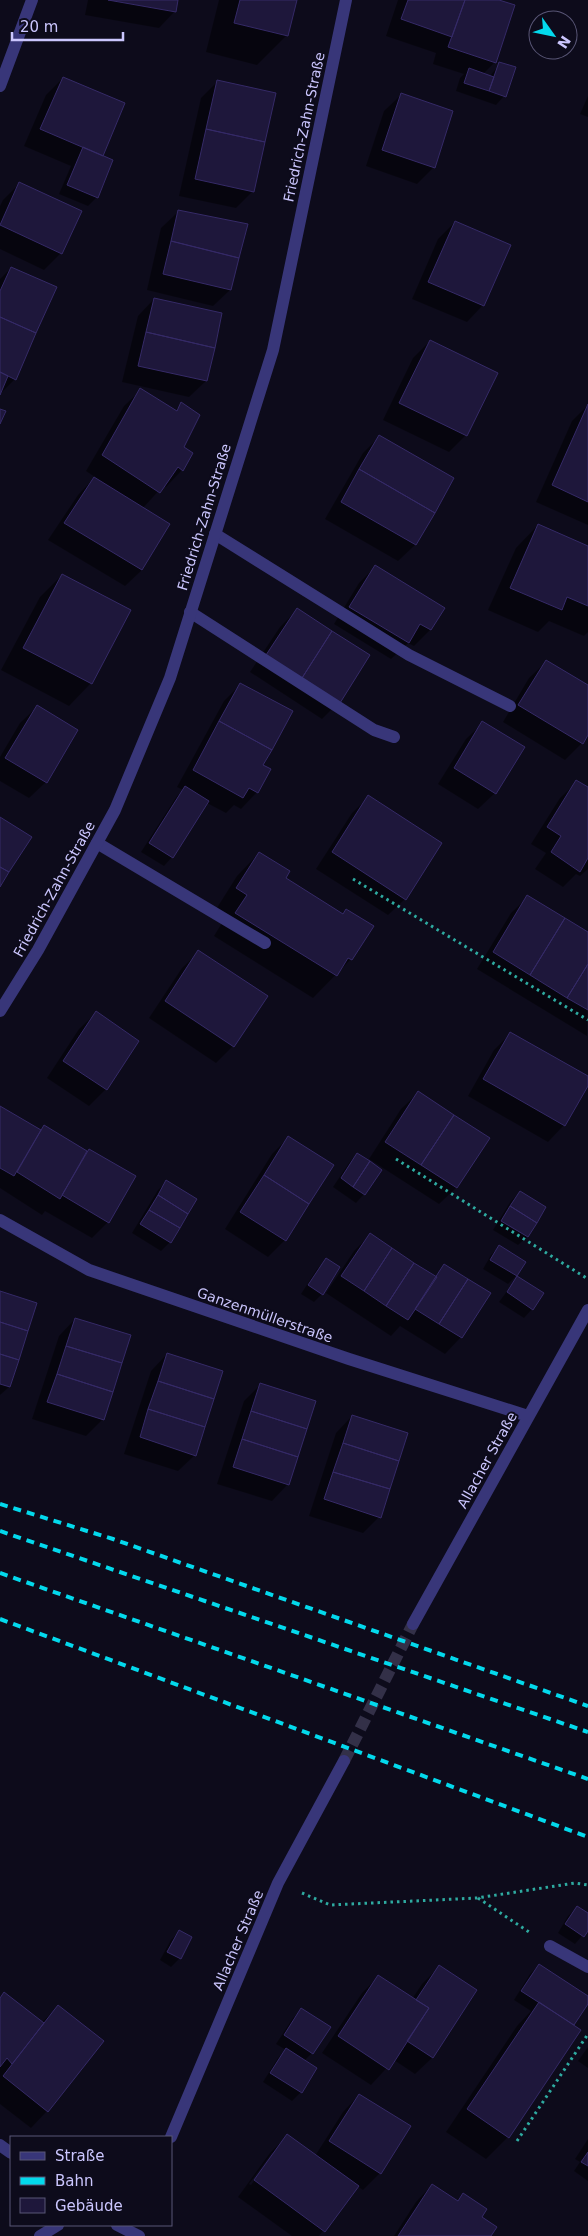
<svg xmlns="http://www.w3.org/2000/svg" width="588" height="2236" font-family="'DejaVu Sans',sans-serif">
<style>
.shadow{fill:#0007;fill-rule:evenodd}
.building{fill:#1e173b;stroke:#352a67}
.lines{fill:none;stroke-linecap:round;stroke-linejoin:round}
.minor-tunnel{stroke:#333048;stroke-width:12;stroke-dasharray:12 6;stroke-linecap:butt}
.path{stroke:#2eaaa0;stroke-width:3;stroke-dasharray:2.5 4;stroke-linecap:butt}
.service{stroke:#383679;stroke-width:12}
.minor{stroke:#383679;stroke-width:12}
.tertiary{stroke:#383679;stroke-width:12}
.rail{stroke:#03d9ec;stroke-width:4;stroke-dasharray:8 6;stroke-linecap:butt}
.labels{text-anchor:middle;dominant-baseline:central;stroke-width:4;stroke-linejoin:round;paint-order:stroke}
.street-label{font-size:14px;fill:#cbc6fe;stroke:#0d0b1b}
</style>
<rect width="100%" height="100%" fill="#0d0b1b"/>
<path class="shadow" d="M88 0H177L175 11 159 28 85 15Z
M219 0H296L287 35 257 65 206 52Z
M398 0H495L514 6 494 63 483 74 489 77 500 64 504 96 496 105 456 91 460 78 464 74 433 64 436 53 386 36Z
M63 78 101 156 97 197 88 206 59 194 71 166 24 146 46 95Z
M218 81 252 192 236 208 179 196 201 98Z
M401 95 434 167 417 184 366 166 384 111Z
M588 96V117L580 114Z
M19 184 61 253 44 270 0 249V206L3 200Z
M178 212 246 225 230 290 213 306 147 290 161 228Z
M455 222 483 305 467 322 412 299 438 239Z
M11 268 15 379 0 394V279Z
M154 299 221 314 206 381 189 397 122 382 138 316Z
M430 341 466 435 449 452 383 420 413 358Z
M141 390 175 411 182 404V470L166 487 164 485 142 509 168 525 142 570 125 586 48 540 78 495 95 477 86 471 124 406Z
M588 405V525L536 502 572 421Z
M379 437 453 479 415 545 398 561 325 519 363 453Z
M538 525 588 547V632L584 636 549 621 538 632 488 610 516 548Z
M375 567 443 609 430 630 414 646 408 643 391 659 334 624 359 583Z
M62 575 91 683 69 706 1 670 40 597Z
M297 610 339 702 322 719 250 672 280 627Z
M546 662 588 687V733L582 743 565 760 503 722 529 678Z
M241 684 261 765 257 792 241 809 234 805 226 813 207 803 172 857 164 866 141 852 177 796 183 790 177 787 224 701Z
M37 707 46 782 29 798 0 781V757L20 723Z
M483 723 495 793 478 809 438 784 466 739Z
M577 782 588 789V869L580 876 576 874 563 887 535 869 546 853 531 844 560 798Z
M369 797 405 899 388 915 316 869 352 813Z
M259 853 285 879 342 915 347 910 351 959 313 998 214 936 225 918 215 911 237 876Z
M528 897 588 933 587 1036 477 969 511 913Z
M199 952 233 1046 216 1063 149 1018 182 968Z
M96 1013 138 1041 106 1089 89 1106 47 1078 79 1029Z
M511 1033 588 1078V1084L564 1125 548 1142 468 1096 494 1050Z
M418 1093 488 1138 456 1188 439 1204 369 1159 401 1109Z
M0 1108 40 1131 44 1127 86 1153 89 1150 108 1222 92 1238 45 1211 42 1215 0 1188Z
M288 1138 285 1240 268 1257 225 1229 272 1154Z
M357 1154 364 1194 356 1203 333 1187 349 1163Z
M167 1182 170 1242 161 1251 132 1233 158 1190Z
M520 1192 545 1208 527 1237 518 1245 493 1230 511 1201Z
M370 1235 434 1277 445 1266 461 1337 445 1354 400 1326 391 1336 326 1293 354 1251Z
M500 1246 524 1262 516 1276 508 1284 483 1269 491 1255Z
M326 1260 322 1294 314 1302 301 1294 317 1269Z
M517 1278 532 1309 524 1318 499 1302Z
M0 1292 36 1304 9 1387 0 1395Z
M75 1319 103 1419 86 1436 32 1419 59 1336Z
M167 1354 195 1455 178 1471 124 1454 151 1371Z
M261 1384 288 1484 272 1501 217 1484 244 1401Z
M352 1416 379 1517 363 1533 309 1516 336 1433Z
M577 1908 588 1915V1929L575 1944 558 1933 568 1916Z
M179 1932 180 1958 171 1967 160 1960 171 1940Z
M539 1965 588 1998V2002L572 2026 508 2137 486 2159 446 2132 517 2026 531 2011 514 2000 530 1974Z
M439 1967 475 1991 432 2058 415 2074 394 2060 371 2085 322 2053 362 1993 378 1977 412 1999 422 1984Z
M0 1998 42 2022 58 2007 47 2111 31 2128 0 2104Z
M302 2010 312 2053 304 2061 316 2068 301 2092 292 2101 263 2082 278 2058 286 2050 276 2044 293 2018Z
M588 2047V2068L578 2061Z
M359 2095 409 2127 380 2173 363 2190 357 2186 319 2236H292L238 2197 270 2153 287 2136 315 2156 343 2112ZM272 2153H275L251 2185 249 2184Z
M588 2139V2181L574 2171 580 2162 575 2159Z
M432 2185 457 2201 463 2194 481 2217 489 2236H394L416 2202Z"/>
<path class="building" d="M108 0H178L176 12Z
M240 0H297L288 36 234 23Z
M408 0H465L452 37 401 19Z
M465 0H499L515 5 496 63 448 47Z
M499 62 516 67 506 97 489 91Z
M469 68 494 77 489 91 464 83Z
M63 77 125 103 103 156 40 129Z
M217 80 276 93 265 142 206 129Z
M401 93 453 111 435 168 382 150Z
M206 129 265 142 254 192 195 179Z
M83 147 113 160 98 198 67 185Z
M19 182 82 211 62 254 0 225Z
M178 210 248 224 239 258 171 241Z
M455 221 511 245 484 306 428 282Z
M171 241 239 258 231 290 163 274Z
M11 267 57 287 36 333 0 317V291Z
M154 298 222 313 215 348 146 332Z
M0 317 36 333 16 380 0 372Z
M146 332 215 348 207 381 138 366Z
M430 340 498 373 467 436 399 403Z
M0 372 8 376 0 395Z
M140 388 177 411 181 402 200 415 184 447 193 453 183 471 178 467 160 493 102 455Z
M588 404V502L552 485Z
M0 409 6 411 0 424Z
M379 435 454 478 435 513 359 469Z
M359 469 435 513 416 545 341 502Z
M94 477 170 524 142 570 64 523Z
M538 524 588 546V606L567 597 562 610 510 588Z
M375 565 445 608 431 630 420 624 409 643 349 607Z
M62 574 131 610 92 684 23 648Z
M297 608 332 631 302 678 266 655Z
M332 631 370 655 340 703 302 678Z
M546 660 588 685V735L583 744 518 705Z
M240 683 293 711 272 750 219 721Z
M37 705 78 730 47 783 5 758Z
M219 721 272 750 263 765 271 769 258 793 249 788 243 798 193 770Z
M482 721 525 747 496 794 454 768Z
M576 780 588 787V858L580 872 551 852 561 836 547 827Z
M185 786 209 801 173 858 149 843Z
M368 795 442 843 406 900 332 852Z
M0 817 32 837 9 872 0 867Z
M259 852 290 871 286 878 343 914 346 909 374 926 352 960 348 958 337 976 235 913 247 895 236 888Z
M0 867 9 872 0 887Z
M527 895 565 918 530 975 493 952Z
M565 918 588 932V964L567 998 530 975Z
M198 950 268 996 234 1047 165 1001Z
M588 964V1010L567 998Z
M96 1011 139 1041 107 1090 63 1061Z
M510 1032 588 1076V1086L565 1126 483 1079Z
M418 1091 454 1115 421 1165 385 1142Z
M0 1106 41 1130 14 1176 0 1168Z
M454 1115 490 1138 457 1188 421 1165Z
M44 1125 87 1151 60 1199 17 1172Z
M288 1136 334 1165 309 1204 264 1175Z
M89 1149 136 1176 109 1223 62 1195Z
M357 1153 370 1161 353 1187 341 1178Z
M370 1161 382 1170 365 1195 353 1187Z
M264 1175 309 1204 286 1241 240 1212Z
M166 1180 197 1199 188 1214 158 1195Z
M520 1191 546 1207 537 1223 510 1206Z
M158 1195 188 1214 180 1228 149 1210Z
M510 1206 537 1223 528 1237 501 1221Z
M149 1210 180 1228 171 1243 140 1224Z
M370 1233 392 1248 364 1291 341 1276Z
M499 1245 526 1262 517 1276 490 1260Z
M392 1248 414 1263 386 1306 364 1291Z
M326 1258 340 1267 323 1295 308 1285Z
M414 1263 437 1277 408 1320 386 1306Z
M444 1264 468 1279 439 1324 415 1309Z
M517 1276 544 1293 533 1310 507 1292Z
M468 1279 491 1293 462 1338 439 1324Z
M0 1291 37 1303 28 1331 0 1322Z
M75 1318 131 1335 122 1363 66 1346Z
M0 1322 28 1331 19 1360 0 1354Z
M66 1346 122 1363 113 1392 57 1374Z
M167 1353 223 1371 214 1399 158 1381Z
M0 1354 19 1360 10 1387 0 1384Z
M57 1374 113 1392 104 1420 47 1402Z
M158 1381 214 1399 205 1427 148 1409Z
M260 1383 316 1401 307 1429 251 1411Z
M148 1409 205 1427 196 1456 140 1437Z
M251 1411 307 1429 298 1457 242 1439Z
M352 1415 408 1433 399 1461 343 1443Z
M242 1439 298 1457 289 1485 233 1467Z
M343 1443 399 1461 390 1489 333 1472Z
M333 1472 390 1489 381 1518 324 1499Z
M577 1906 588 1913V1931L584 1937 565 1924Z
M179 1930 192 1937 181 1959 167 1952Z
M539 1964 588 1996V2004L574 2025 521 1991Z
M439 1965 477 1990 433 2058 407 2041 429 2008 416 2000Z
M378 1975 429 2008 389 2070 338 2036Z
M4 1992 44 2023 12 2064 7 2058 0 2067V1998Z
M539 2002 581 2030 509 2138 467 2109Z
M58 2005 104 2041 48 2112 3 2076Z
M301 2008 331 2027 313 2054 284 2035Z
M286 2048 317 2068 302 2093 270 2073Z
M359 2094 411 2126 381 2174 329 2141Z
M287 2134 359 2186 325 2232 254 2180Z
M588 2152V2166L581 2162Z
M432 2184 458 2201 463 2193 487 2209 482 2217 497 2227 491 2236H398Z"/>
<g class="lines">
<path class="minor-tunnel" d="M344 1761 413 1624"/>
<path class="path" d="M353 879 588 1020
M396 1159 588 1279
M302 1893 330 1905 477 1898 575 1883 588 1885
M478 1898 529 1932
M517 2141 588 2034"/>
<path class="service" d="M215 534 409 655 510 706
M190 612 374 730 394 737
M97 843 265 943"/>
<path class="minor" d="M0 86 32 0
M0 1011 38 950 115 810 170 678 273 350 346 0
M0 1220 89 1270 349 1359 528 1416
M413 1624 588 1310
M550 1946 588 1967
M171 2137 278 1883 344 1761
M0 2145 11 2153"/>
<path class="tertiary" d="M117 2225 139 2236
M40 2236 58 2225"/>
<path class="rail" d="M0 1504 113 1539 588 1706
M0 1531 588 1732
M0 1573 588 1779
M0 1619 588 1837"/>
</g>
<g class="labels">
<g class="street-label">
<text transform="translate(304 127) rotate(-78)">Friedrich-Zahn-Straße</text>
<text transform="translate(204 517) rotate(-73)">Friedrich-Zahn-Straße</text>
<text transform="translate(54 889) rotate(-61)">Friedrich-Zahn-Straße</text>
<text transform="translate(265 1315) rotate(19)">Ganzenmüllerstraße</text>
<text transform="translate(487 1460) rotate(-61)">Allacher Straße</text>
<text transform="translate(238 1940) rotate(-67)">Allacher Straße</text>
</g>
</g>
<rect x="10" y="2136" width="162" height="90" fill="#0d0b1b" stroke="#595676"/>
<rect x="20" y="2152" width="25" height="8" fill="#383679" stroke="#595676"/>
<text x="55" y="2161" font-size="15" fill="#cbc6fe">Straße</text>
<rect x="20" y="2177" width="25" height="8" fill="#03d9ec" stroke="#595676"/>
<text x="55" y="2186" font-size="15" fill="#cbc6fe">Bahn</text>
<rect x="20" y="2198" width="25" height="15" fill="#1e173b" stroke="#595676"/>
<text x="55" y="2211" font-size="15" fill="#cbc6fe">Gebäude</text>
<g transform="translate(553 35) rotate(123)"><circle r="24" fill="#0d0b1b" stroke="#595676"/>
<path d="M0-4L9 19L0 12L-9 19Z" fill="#03d9ec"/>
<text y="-8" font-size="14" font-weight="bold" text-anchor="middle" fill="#cbc6fe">N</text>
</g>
<path d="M12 32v8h111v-8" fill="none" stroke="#cbc6fe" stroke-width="2.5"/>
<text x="20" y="32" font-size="15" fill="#cbc6fe" stroke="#0d0b1b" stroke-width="4" paint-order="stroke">20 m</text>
</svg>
